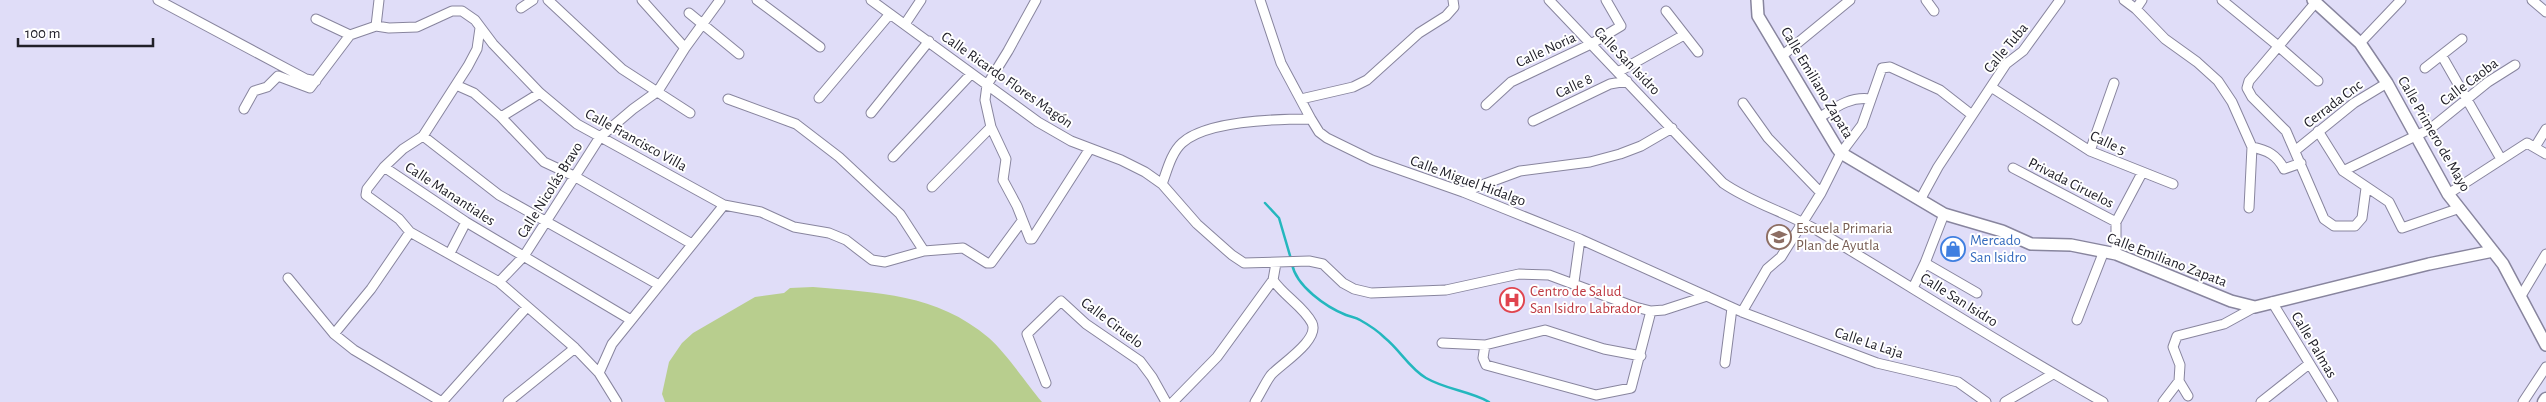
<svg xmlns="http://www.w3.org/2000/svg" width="2546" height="402" font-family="'Alegreya Sans',sans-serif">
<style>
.green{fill:#b8ce8e}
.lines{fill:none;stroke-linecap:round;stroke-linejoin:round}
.stream{stroke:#24b7be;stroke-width:2.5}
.street-casing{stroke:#88859e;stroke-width:11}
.secondary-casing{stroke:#88859e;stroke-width:14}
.primary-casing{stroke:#88859e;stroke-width:15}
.street{stroke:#fff;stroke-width:9}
.secondary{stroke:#fff;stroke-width:11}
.primary{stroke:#fff;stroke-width:12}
.labels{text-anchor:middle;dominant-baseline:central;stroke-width:4;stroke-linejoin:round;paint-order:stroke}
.street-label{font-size:15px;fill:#212029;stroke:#fff}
.education-label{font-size:15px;fill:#785e54;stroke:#fff;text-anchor:start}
.shop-label{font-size:15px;fill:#366cbe;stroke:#fff;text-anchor:start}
.health-label{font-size:15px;fill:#be3a42;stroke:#fff;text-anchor:start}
</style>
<rect width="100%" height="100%" fill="#e0ddf8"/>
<path class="green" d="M813 287C878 293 936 293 989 338 1006 353 1026 383 1042 402H665L662 394 669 362 682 343 693 333 755 297 784 293 790 288Z"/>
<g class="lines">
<path class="stream" d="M1265 203 1279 218 1291 259
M1292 264C1296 286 1326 307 1346 315 1351 317 1356 317 1360 320 1369 325 1378 331 1385 338 1400 350 1409 368 1426 378 1447 390 1470 391 1489 402"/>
<defs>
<path id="street" d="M158 0 306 79 316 81
M548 0 622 69 690 113
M642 0 685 48
M757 0 820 47
M871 0 1038 122 1071 141 1121 160 1145 172 1162 184 1197 224 1232 255 1244 263 1309 261 1323 264 1343 283 1354 289 1371 293 1446 290 1519 274 1549 275 1635 307 1651 311 1664 310 1707 296
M1036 0 1008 51 987 85 985 100 991 127 1006 159 1003 180 1017 206 1030 239H1032L1089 150
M1260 0 1281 63 1311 119 1319 132 1327 138 1372 160 1463 192 1580 239 1742 312 1877 363 1958 382 1986 402
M1549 0 1723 183C1753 204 1789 213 1820 232 1915 289 2007 348 2103 402
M1926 0 1934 11
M2124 0 2136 9 2165 39 2197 62 2218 81 2232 102 2252 147 2249 208
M2222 0 2277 45 2318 81
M2532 0 2546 12
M2316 2 2249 81 2247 88 2252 97 2286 131 2324 219 2334 226H2355L2362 218 2366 188
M521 8 533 0
M2136 9 2142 0
M1666 11 1698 52
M689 13 739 54
M316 19 350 35
M905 24 921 0
M376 26 379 0
M480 28 477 49 468 66 423 136 403 149 384 167 367 189 366 195 399 219 410 232 499 282 575 348 599 373 617 402
M2360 43 2401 0
M1783 55 1850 0
M2442 56 2501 159
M2425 68 2462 39
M1618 72 1684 35
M456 85 474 93 501 117 544 162 574 176 692 244
M1991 87 2090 151 2173 184
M819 98 889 15
M728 99 796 124 839 157 900 214 924 251
M1301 99 1353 87 1367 80 1419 33 1446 16 1454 7 1453 0
M1743 103 1768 138 1821 193
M1486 105 1511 82 1591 44 1621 26 1606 0
M244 109 254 91 267 87 278 76 310 88 350 35 376 26 389 28 417 27 452 11H462L475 20 493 44 540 93 577 124 724 205 761 212 794 227 829 233 846 240 872 260 885 262 924 251 963 248 987 263H991L1022 221
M871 113 929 41
M501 117 540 93
M1819 118C1836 107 1850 96 1871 99
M1533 121 1610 84 1627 81
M2318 131 2343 171 2389 202 2402 228 2460 208
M423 136 499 195 659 285
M2252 147C2267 150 2277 155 2284 169L2301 163
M2535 147 2546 129
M2296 150 2354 103 2387 83
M2090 151 2114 83
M893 157 971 74
M384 167 466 222 631 320
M2013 168 2116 222
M2343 171 2430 129 2488 82 2515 65
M1162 184C1167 171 1171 153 1182 143 1207 120 1278 119 1311 119
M932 187 991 127
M1463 192 1520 171 1590 162 1620 154 1641 146 1672 128
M2448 194 2527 143 2546 154
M1920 200 1938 167 2006 64 2023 51 2060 0
M450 253 466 222
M2116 254V222L2142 173
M1925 263 1977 293
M288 278 334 334 354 350 442 402
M499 282 524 256 600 137 633 109 658 91 685 48 720 0
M1574 282 1580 239
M1913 288 1925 263 1944 214
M2521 296 2546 254
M2272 302 2333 402
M1742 312 1767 269 1781 257 1821 193 1841 153 1862 125 1882 68 1890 67 1940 90 1972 115
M2077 320 2104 251
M334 334 371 289 410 232
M1442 343 1485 345 1545 330 1604 349 1641 356
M1485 345 1483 358 1486 365 1596 395 1631 388 1651 311
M1725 363 1732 308
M599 373 612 344 724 205
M1046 383 1027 334 1061 301 1086 324 1140 361 1152 377 1166 402
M2188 396 2179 381 2180 365 2173 347 2177 336 2224 324 2255 307
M442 402 527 307
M508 402 575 348
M1173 402 1217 357 1273 280
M1255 402C1261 393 1265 383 1271 375 1281 364 1320 340 1312 323 1304 307 1284 296 1273 280L1276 263
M2005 402 2053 374
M2163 402 2179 381
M2261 402 2309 364
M2523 402 2546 367"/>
<path id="secondary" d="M1757 0 1758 16 1837 148 1841 153 1944 214 2002 231 2031 244 2071 245 2116 254 2231 301 2255 307 2429 264 2493 251
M2313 0 2360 43 2387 83 2448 194 2503 264 2546 345"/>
<path id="primary" d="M2544 402 2546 399"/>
</defs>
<use href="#street" class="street-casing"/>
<use href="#secondary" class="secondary-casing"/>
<use href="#primary" class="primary-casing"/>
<use href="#street" class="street"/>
<use href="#secondary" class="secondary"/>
<use href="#primary" class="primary"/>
</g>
<defs>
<symbol id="school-ring" viewBox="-11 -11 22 22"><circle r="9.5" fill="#fff" stroke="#8d6e63" stroke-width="1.5"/><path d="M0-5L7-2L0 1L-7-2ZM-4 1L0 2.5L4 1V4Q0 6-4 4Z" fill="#8d6e63"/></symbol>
<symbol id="shop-ring" viewBox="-11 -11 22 22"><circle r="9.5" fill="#fff" stroke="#3f7fe0" stroke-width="1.5"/><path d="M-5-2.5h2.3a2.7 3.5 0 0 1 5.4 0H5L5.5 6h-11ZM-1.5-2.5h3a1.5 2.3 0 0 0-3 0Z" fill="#3f7fe0"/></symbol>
<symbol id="hospital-ring" viewBox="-11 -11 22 22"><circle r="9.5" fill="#fff" stroke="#e0444e" stroke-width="1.5"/><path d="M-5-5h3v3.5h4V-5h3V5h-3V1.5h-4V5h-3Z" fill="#e0444e"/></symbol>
</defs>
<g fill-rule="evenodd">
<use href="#school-ring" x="1765" y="223" width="28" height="28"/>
<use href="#shop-ring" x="1939" y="235" width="28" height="28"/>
<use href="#hospital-ring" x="1498" y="286" width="28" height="28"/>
</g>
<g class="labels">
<g class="street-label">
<text transform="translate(2006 48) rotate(-50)">Calle Tuba</text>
<text transform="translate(1546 50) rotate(-25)">Calle Noria</text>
<text transform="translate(1627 61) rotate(46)">Calle San Isidro</text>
<text transform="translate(1007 80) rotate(35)">Calle Ricardo Flores Magón</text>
<text transform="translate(2469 82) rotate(-37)">Calle Caoba</text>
<text transform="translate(1817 83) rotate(59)">Calle Emiliano Zapata</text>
<text transform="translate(1574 86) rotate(-25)">Calle 8</text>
<text transform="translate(2333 104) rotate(-37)">Cerrada Cnc</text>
<text transform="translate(2434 134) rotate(60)">Calle Primero de Mayo</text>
<text transform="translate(636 140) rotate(29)">Calle Francisco Villa</text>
<text transform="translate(2108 143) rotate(25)">Calle 5</text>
<text transform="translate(1468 181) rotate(20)">Calle Miguel Hidalgo</text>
<text transform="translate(2071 183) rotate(27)">Privada Ciruelos</text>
<text transform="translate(550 190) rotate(-58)">Calle Nicolás Bravo</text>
<text transform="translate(450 194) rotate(33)">Calle Manantiales</text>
<text transform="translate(2167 260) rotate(21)">Calle Emiliano Zapata</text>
<text transform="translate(1959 300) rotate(32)">Calle San Isidro</text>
<text transform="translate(1112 323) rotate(37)">Calle Ciruelo</text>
<text transform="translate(1869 343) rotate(18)">Calle La Laja</text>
<text transform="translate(2314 345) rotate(59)">Calle Palmas</text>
</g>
<g class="education-label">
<text x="1796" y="228">Escuela Primaria<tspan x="1796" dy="17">Plan de Ayutla</tspan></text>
</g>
<g class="shop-label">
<text x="1970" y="240">Mercado<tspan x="1970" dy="17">San Isidro</tspan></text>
</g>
<g class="health-label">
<text x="1530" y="291">Centro de Salud<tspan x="1530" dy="17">San Isidro Labrador</tspan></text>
</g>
</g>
<path d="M18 38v8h135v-8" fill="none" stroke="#212029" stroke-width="2.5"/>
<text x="25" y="38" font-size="15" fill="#212029" stroke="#ffffff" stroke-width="4" paint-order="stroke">100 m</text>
</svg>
